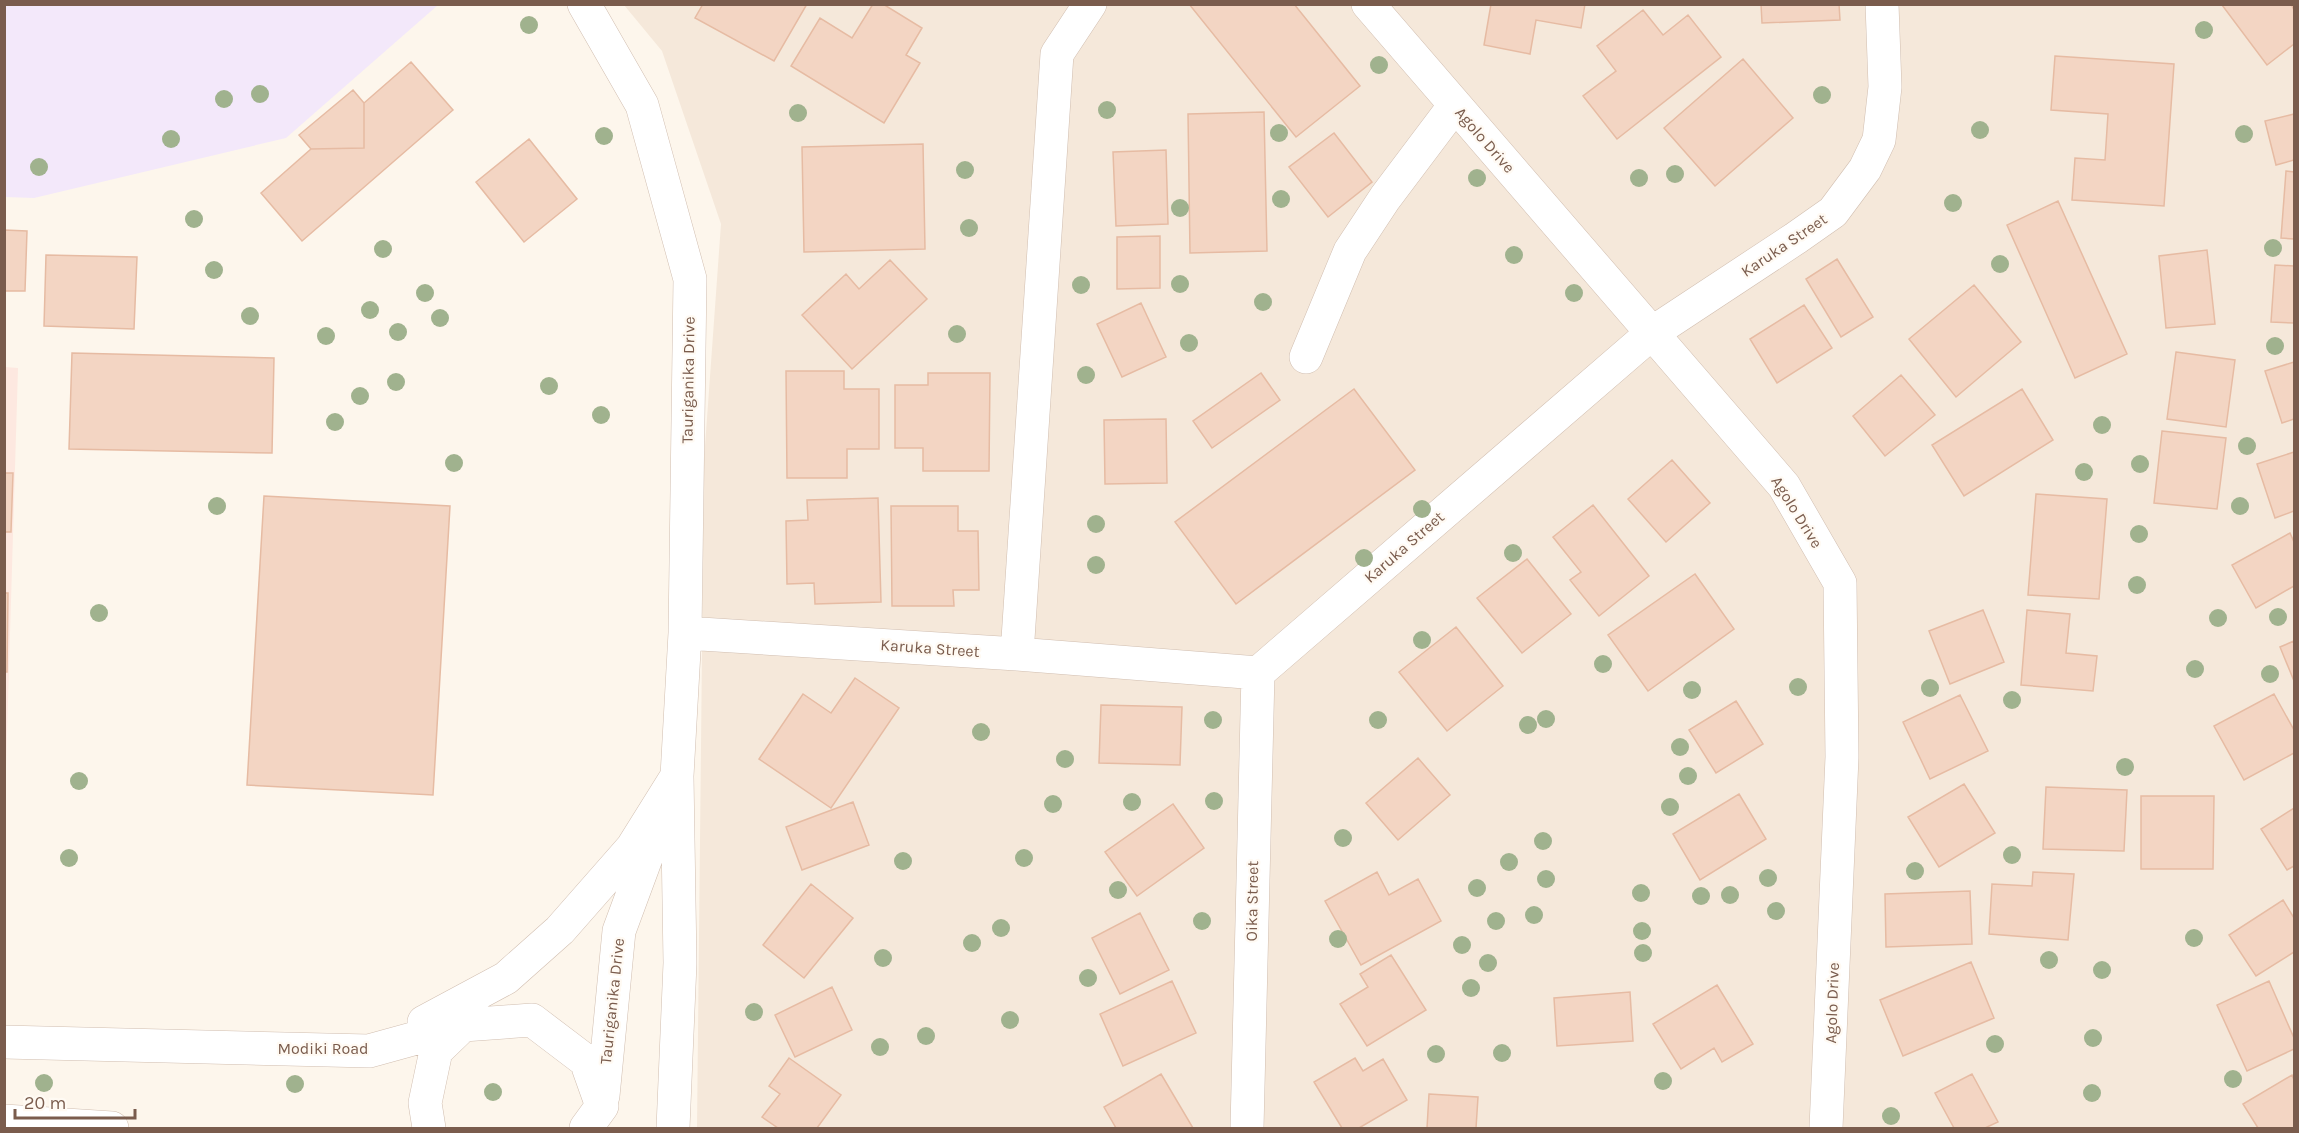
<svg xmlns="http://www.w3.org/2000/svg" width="2299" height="1133" font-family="Karla,sans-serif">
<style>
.residential{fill:#f5e8da}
.commercial{fill:#fde8e0}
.education{fill:#f3e8fa}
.building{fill:#f3d5c3;stroke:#e6bba3;stroke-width:1.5}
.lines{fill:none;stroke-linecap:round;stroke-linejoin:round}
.minor-casing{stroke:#d1beb0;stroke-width:34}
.minor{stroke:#fff;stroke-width:33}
.tree{fill:#a0b28e}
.labels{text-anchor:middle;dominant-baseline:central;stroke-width:4.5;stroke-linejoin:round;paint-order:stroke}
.street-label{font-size:16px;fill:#7a5c4d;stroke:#fffaf3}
</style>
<rect width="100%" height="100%" fill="#fdf6ec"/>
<path class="residential" d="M624 5H2294V1128H697L704 460 721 224 662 51Z"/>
<path class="commercial" d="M5 367 18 368 5 800Z"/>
<path class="education" d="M5 4H438V5L286 138 34 198 5 197Z"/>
<path class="building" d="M703 4H807L774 61 695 18Z
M873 4H883L922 28 906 55 920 63 884 123 791 66 820 18 852 38Z
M1189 4H1294L1360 86 1296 137Z
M1491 4H1585L1581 28 1536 20 1530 54 1484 45Z
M1761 4H1839L1840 20 1762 23Z
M2291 4 2294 10V44L2267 65 2222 5Z
M1643 10 1663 35 1688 15 1721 57 1617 139 1583 96 1616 71 1597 46Z
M2055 56 2174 64 2164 206 2072 200 2075 158 2105 160 2108 114 2051 110Z
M1743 59 1793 118 1715 186 1664 128Z
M411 62 453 110 302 241 261 193 311 149 364 148V103Z
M353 90 364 103V148L311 149 299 135Z
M1264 112 1267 251 1190 253 1188 114Z
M2294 114V160L2276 165 2265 121Z
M1334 133 1372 182 1328 217 1289 167Z
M529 139 577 199 524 242 476 182Z
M923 144 925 249 804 252 802 147Z
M1166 150 1168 224 1116 226 1113 152Z
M2286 171 2294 172V239L2281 238Z
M2058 201 2127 354 2075 378 2007 225Z
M4 230 27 231 25 291H4Z
M1160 236V288L1117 289V237Z
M2207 250 2215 324 2166 328 2159 256Z
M46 255 137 257 134 329 44 326Z
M1837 259 1873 317 1841 337 1806 279Z
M890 260 927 299 852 369 802 315 846 274 859 289Z
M2275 265 2294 266V323L2271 322Z
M1974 285 2021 342 1956 397 1909 339Z
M1141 303 1166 357 1122 377 1097 324Z
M1804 305 1832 348 1777 383 1750 339Z
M2176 352 2235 360 2226 427 2167 419Z
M72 353 274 358 272 453 69 449Z
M2294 362V419L2282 423 2265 371Z
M786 371H844V389H879V449H847V478H787Z
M928 373H990L989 471H923V448H895V385H928Z
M1261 373 1280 400 1212 448 1193 421Z
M1901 375 1935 415 1885 456 1853 416Z
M1354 389 1415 470 1236 604 1175 522Z
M2022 389 2053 440 1964 496 1932 445Z
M1166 419 1167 483 1105 484 1104 420Z
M2162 431 2226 438 2217 509 2154 503Z
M2294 452V511L2275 518 2257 464Z
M1672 460 1710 503 1666 542 1628 499Z
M4 473H13L11 532H4Z
M2036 494 2107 499 2099 599 2028 595Z
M264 496 450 506 433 795 247 785Z
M878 498 881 602 815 604 814 583 787 584 786 521 808 520 807 500Z
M1593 505 1649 576 1599 616 1570 580 1581 572 1553 537Z
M891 506H958V531H978L979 590H953L954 606H892Z
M2290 533 2294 542V586L2256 608 2232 565Z
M1527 559 1571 614 1522 653 1477 598Z
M1695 574 1734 629 1648 691 1608 635Z
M4 593H8L7 672H4Z
M1983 610 2004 662 1950 684 1929 631Z
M2027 610 2070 614 2066 653 2097 656 2093 691 2021 685Z
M1456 627 1503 686 1447 731 1399 672Z
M2294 641V681L2280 647Z
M855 678 899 708 831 808 759 759 803 694 831 713Z
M2274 694 2294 730V753L2244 780 2214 726Z
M1960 695 1988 751 1930 779 1903 722Z
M1736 701 1763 744 1716 773 1689 730Z
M1101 705 1182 707 1180 765 1099 763Z
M1418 758 1450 795 1398 840 1366 803Z
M1964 784 1995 833 1939 867 1908 817Z
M2046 787 2127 790 2124 851 2043 849Z
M1739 794 1766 839 1700 880 1673 834Z
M2141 796H2214L2213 869H2141Z
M853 802 869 845 802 870 786 827Z
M1173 804 1204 848 1137 896 1105 852Z
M2294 808V866L2287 870 2261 829Z
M1377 872 1389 895 1418 879 1441 921 1361 965 1325 901Z
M2033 872 2074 874 2068 940 1989 934 1992 884 2032 886Z
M811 884 853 918 804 978 763 945Z
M1970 891 1972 944 1886 947 1885 894Z
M2283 900 2294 918V952L2256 976 2229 935Z
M1140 913 1169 970 1120 994 1092 938Z
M1391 955 1426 1010 1367 1046 1340 1004 1368 987 1360 974Z
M1971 962 1994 1018 1903 1056 1880 1000Z
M1172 981 1196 1033 1123 1066 1100 1014Z
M2269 981 2294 1038V1049L2247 1071 2217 1005Z
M1717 985 1753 1044 1722 1062 1714 1048 1681 1069 1653 1024Z
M832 987 852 1030 795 1057 775 1015Z
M1630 992 1633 1041 1557 1046 1554 998Z
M789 1058 841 1095 817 1128H778L762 1117 780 1094 769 1086Z
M1355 1058 1363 1071 1383 1059 1407 1100 1359 1128H1342L1314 1082Z
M1161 1074 1193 1128H1116L1104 1107Z
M1972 1074 1998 1122 1985 1128H1954L1935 1093Z
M2292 1075 2294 1080V1128H2258L2243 1104Z
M1429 1094 1478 1097 1476 1128H1427Z"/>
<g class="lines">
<defs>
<path id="minor" d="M584 4 642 105 690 279 685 633 677 776 680 963 673 1128
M1368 4 1784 486 1840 583 1842 757 1826 1128
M1306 357 1350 251 1385 198 1455 105
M685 633 1017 654 1258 673 1652 333 1796 238 1833 212 1865 169 1879 140 1885 87 1882 4
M1017 654 1057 54 1090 4
M424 1022 506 978 560 930 632 848 677 776
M4 1042 369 1051 463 1025 532 1020 586 1061 602 1106
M603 1096 619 931 656 831
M4 1121 112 1128
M429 1128 425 1103 436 1051 463 1025
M586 1128 602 1106
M1247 1128 1258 673"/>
</defs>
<use href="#minor" class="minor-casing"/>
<use href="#minor" class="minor"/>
</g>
<g class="tree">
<circle cx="529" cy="25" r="9"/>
<circle cx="2204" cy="30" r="9"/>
<circle cx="1379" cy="65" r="9"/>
<circle cx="260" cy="94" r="9"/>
<circle cx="1822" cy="95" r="9"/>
<circle cx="224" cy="99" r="9"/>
<circle cx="1107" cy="110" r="9"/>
<circle cx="798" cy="113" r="9"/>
<circle cx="1980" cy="130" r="9"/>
<circle cx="1279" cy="133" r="9"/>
<circle cx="2244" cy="134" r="9"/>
<circle cx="604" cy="136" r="9"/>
<circle cx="171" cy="139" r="9"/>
<circle cx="39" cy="167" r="9"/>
<circle cx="965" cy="170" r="9"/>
<circle cx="1675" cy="174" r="9"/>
<circle cx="1477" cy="178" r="9"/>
<circle cx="1639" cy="178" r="9"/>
<circle cx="1281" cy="199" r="9"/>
<circle cx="1953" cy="203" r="9"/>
<circle cx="1180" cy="208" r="9"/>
<circle cx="194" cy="219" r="9"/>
<circle cx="969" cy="228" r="9"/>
<circle cx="2273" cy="248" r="9"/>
<circle cx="383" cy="249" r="9"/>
<circle cx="1514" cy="255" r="9"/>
<circle cx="2000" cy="264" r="9"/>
<circle cx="214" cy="270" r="9"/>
<circle cx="1180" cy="284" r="9"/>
<circle cx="1081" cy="285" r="9"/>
<circle cx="425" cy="293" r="9"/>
<circle cx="1574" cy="293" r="9"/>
<circle cx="1263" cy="302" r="9"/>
<circle cx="370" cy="310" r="9"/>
<circle cx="250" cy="316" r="9"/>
<circle cx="440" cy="318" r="9"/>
<circle cx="398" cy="332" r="9"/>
<circle cx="957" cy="334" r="9"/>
<circle cx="326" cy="336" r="9"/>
<circle cx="1189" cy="343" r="9"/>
<circle cx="2275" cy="346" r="9"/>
<circle cx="1086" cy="375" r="9"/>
<circle cx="396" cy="382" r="9"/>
<circle cx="549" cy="386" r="9"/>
<circle cx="360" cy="396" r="9"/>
<circle cx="601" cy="415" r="9"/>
<circle cx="335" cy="422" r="9"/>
<circle cx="2102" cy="425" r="9"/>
<circle cx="2247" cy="446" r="9"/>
<circle cx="454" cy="463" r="9"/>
<circle cx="2140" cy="464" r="9"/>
<circle cx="2084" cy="472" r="9"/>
<circle cx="217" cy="506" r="9"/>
<circle cx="2240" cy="506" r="9"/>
<circle cx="1422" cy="509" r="9"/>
<circle cx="1096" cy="524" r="9"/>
<circle cx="2139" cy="534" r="9"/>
<circle cx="1513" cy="553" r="9"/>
<circle cx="1364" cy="558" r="9"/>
<circle cx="1096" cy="565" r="9"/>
<circle cx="2137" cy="585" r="9"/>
<circle cx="99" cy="613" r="9"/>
<circle cx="2278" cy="617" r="9"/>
<circle cx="2218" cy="618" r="9"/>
<circle cx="1422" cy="640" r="9"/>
<circle cx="1603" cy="664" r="9"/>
<circle cx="2195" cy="669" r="9"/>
<circle cx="2270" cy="674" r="9"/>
<circle cx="1798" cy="687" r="9"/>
<circle cx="1930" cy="688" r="9"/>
<circle cx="1692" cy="690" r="9"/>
<circle cx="2012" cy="700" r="9"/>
<circle cx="1546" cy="719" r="9"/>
<circle cx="1213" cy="720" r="9"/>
<circle cx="1378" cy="720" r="9"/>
<circle cx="1528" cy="725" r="9"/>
<circle cx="981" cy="732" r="9"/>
<circle cx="1680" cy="747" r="9"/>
<circle cx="1065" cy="759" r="9"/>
<circle cx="2125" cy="767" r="9"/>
<circle cx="1688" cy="776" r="9"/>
<circle cx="79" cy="781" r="9"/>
<circle cx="1214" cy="801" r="9"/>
<circle cx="1132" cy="802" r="9"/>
<circle cx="1053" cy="804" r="9"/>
<circle cx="1670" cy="807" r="9"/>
<circle cx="1343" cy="838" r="9"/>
<circle cx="1543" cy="841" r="9"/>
<circle cx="2012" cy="855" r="9"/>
<circle cx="69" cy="858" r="9"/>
<circle cx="1024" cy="858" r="9"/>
<circle cx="903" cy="861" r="9"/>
<circle cx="1509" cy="862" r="9"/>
<circle cx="1915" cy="871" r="9"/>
<circle cx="1768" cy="878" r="9"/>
<circle cx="1546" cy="879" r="9"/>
<circle cx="1477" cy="888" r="9"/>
<circle cx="1118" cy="890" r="9"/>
<circle cx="1641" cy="893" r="9"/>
<circle cx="1730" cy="895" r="9"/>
<circle cx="1701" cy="896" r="9"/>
<circle cx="1776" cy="911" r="9"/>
<circle cx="1534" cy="915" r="9"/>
<circle cx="1202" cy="921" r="9"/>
<circle cx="1496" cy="921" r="9"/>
<circle cx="1001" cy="928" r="9"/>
<circle cx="1642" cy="931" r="9"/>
<circle cx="2194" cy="938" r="9"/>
<circle cx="1338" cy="939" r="9"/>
<circle cx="972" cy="943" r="9"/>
<circle cx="1462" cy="945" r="9"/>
<circle cx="1643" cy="953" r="9"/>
<circle cx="883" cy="958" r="9"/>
<circle cx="2049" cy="960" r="9"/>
<circle cx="1488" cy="963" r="9"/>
<circle cx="2102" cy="970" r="9"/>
<circle cx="1088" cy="978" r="9"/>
<circle cx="1471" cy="988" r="9"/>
<circle cx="754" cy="1012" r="9"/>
<circle cx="1010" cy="1020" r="9"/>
<circle cx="926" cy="1036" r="9"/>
<circle cx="2093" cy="1038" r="9"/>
<circle cx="1995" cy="1044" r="9"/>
<circle cx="880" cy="1047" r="9"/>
<circle cx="1502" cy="1053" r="9"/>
<circle cx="1436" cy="1054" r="9"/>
<circle cx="2233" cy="1079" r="9"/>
<circle cx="1663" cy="1081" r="9"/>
<circle cx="44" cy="1083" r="9"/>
<circle cx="295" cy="1084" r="9"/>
<circle cx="493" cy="1092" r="9"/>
<circle cx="2092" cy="1093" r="9"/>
<circle cx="1891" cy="1116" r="9"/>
</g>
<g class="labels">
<g class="street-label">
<text transform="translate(1485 140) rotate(49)">Agolo Drive</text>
<text transform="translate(1784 245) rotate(-34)">Karuka Street</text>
<text transform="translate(688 380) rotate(-89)">Tauriganika Drive</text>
<text transform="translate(1797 512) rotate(58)">Agolo Drive</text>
<text transform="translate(1404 547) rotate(-41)">Karuka Street</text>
<text transform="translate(930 648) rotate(4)">Karuka Street</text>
<text transform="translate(1252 901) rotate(-89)">Oika Street</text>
<text transform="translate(612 1001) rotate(-84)">Tauriganika Drive</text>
<text transform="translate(1832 1003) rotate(-88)">Agolo Drive</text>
<text x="323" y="1048">Modiki Road</text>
</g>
</g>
<rect width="2299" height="1133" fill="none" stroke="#7a5c4d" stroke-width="12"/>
<path d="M15 1109v9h120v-9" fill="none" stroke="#7a5c4d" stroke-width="3"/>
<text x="24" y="1109" font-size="18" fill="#7a5c4d" stroke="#fffaf3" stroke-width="4.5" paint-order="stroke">20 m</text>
</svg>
